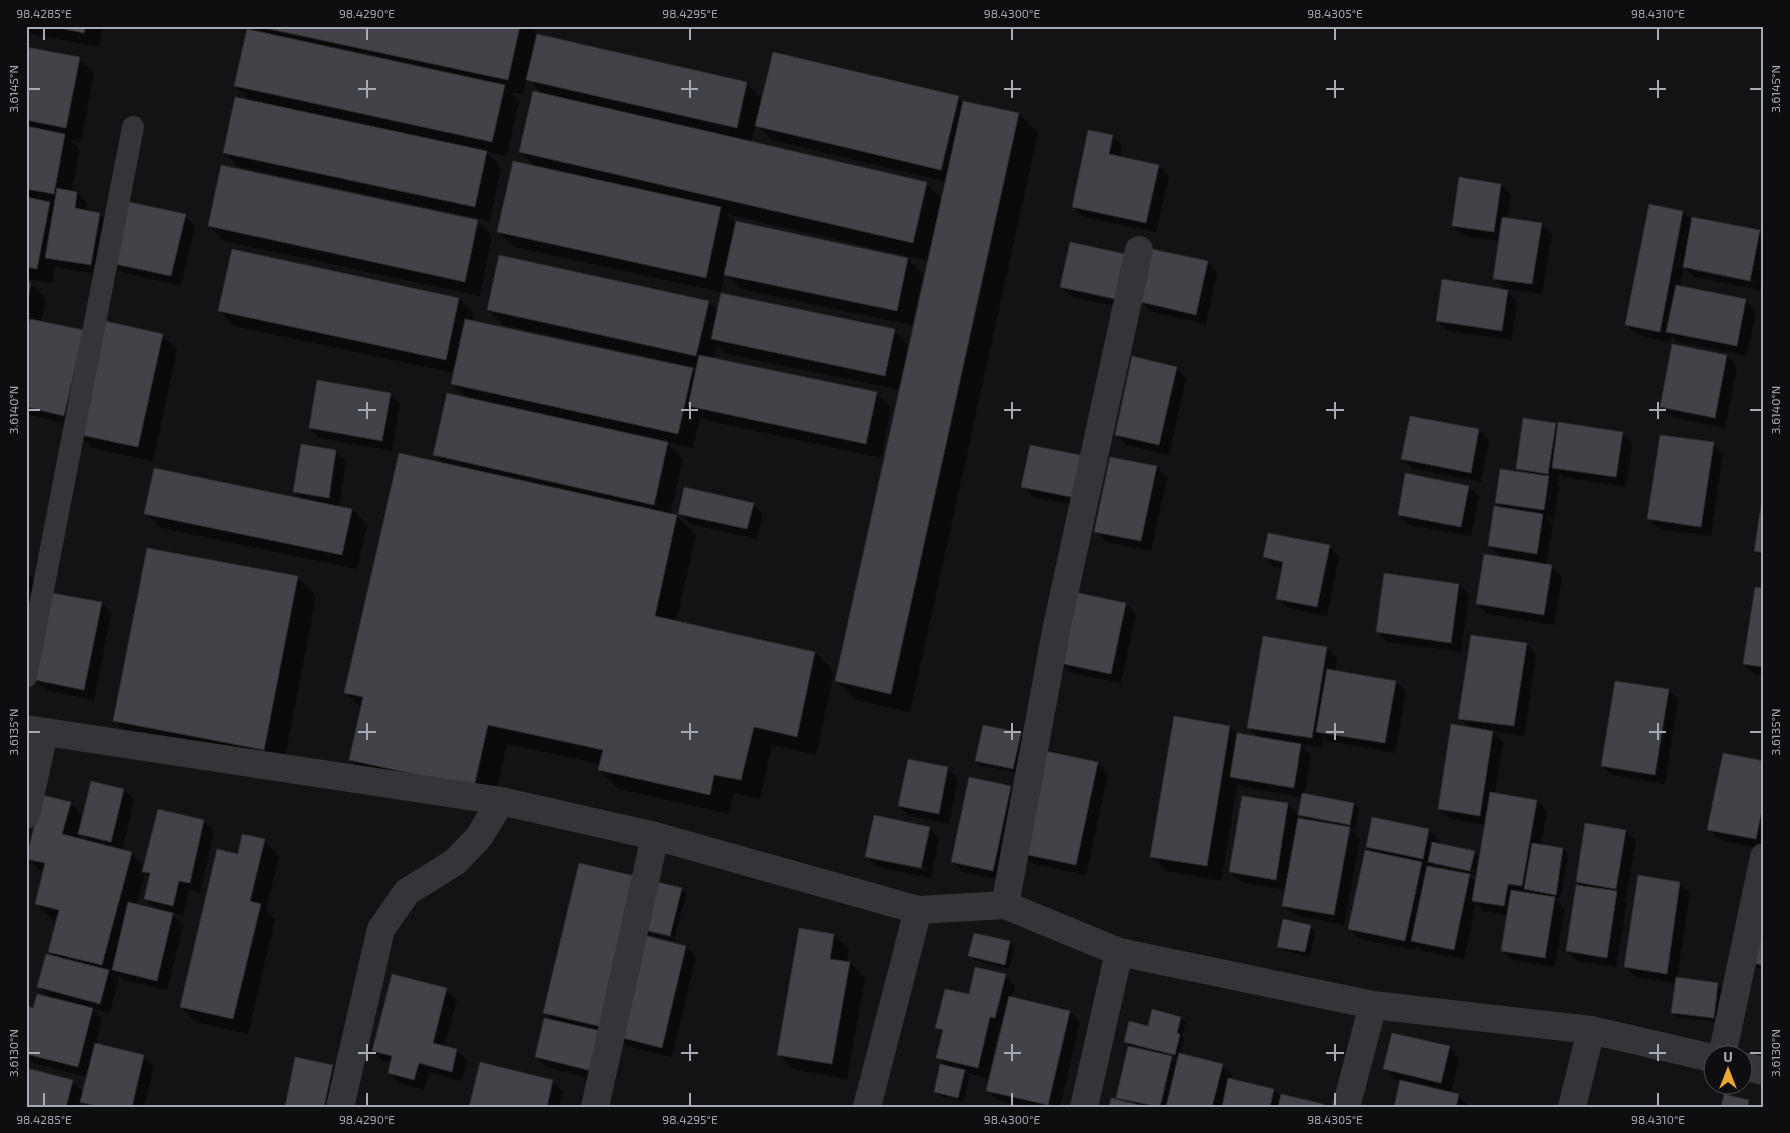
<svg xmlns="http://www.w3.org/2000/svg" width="1790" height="1133" font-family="'Exo 2',sans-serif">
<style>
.shadow{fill:#0007;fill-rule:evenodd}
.building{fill:#424348;stroke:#2d2d31}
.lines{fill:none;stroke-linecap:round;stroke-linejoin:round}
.service{stroke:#343539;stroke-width:22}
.minor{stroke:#343539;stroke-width:28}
.ticks{fill:none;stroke:#a5aab5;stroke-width:2}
.neatline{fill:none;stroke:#a5aab5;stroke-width:2}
.ticks-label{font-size:12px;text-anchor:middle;fill:#a5aab5}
</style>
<rect width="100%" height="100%" fill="#131315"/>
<path class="shadow" d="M26 26H103L99 47 26 33Z
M250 26H530L536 33 534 42 746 83 763 100 958 97 963 102 1019 114 1038 133 910 712 856 700 837 681 901 390 727 354 717 344 714 359 876 393 891 408 881 458 705 420 700 416 693 448 666 442 683 459 670 515 677 516 696 535 676 622 815 653 834 672 816 755 772 745 760 799 733 793 729 814 619 789 599 770 601 764 507 744 493 806 369 779 350 759 362 709 346 693 444 464 435 455 468 399 452 384 454 373 234 326 219 311 459 299 474 314 472 321 692 369 697 373 698 368 503 325 488 310 708 302 718 311 894 331 910 347 929 261 726 214 737 224 908 259 923 274 912 325 741 289 725 273 721 292 514 247 499 232 536 167 520 151 543 95 527 78 523 95 510 92 519 101 507 156 486 152 501 167 490 221 239 167 224 152 251 102 235 86 256 32ZM756 124 772 140 947 182 943 200 926 184 751 143Z
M26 48 79 58 94 73 81 142 70 140 79 150 72 192 77 193 87 203 86 211 99 214 109 224 101 275 55 267 52 283 26 279Z
M1112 136 1123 146 1120 158 1159 166 1169 176 1156 232 1083 217 1073 207Z
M1501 185 1511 195 1507 219 1541 224 1552 234 1542 294 1505 289 1517 301 1512 340 1448 331 1438 321 1507 291 1494 278 1500 241 1463 236 1453 226Z
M1683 212 1693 222 1759 231 1764 236V269L1760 290 1694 277 1684 267 1680 287 1745 300 1756 311 1747 356 1678 342 1671 335 1669 342 1637 335 1627 325ZM1694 268 1756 281V283L1694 271Z
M185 216 195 226 181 286 122 272 112 262Z
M477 221 492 236 480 296 224 241 209 226Z
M1071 244 1125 308 1072 297 1061 287Z
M1207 262 1217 272 1206 324 1152 312 1142 302Z
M26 283 31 284 46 299 41 322 83 331 74 425 26 414Z
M162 335 177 350 153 461 92 448 77 433Z
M1727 356 1737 367 1725 428 1671 417 1661 407Z
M1176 368 1186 378 1169 455 1126 445 1116 434Z
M390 394 400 404 392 451 320 438 310 428Z
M1411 418 1479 430 1489 440 1481 482 1413 469 1403 459Z
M1555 424 1559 427 1622 433 1632 443 1626 487 1563 477 1559 473 1558 484 1555 483 1559 487 1554 519 1546 518 1553 525 1546 565 1552 566 1562 577 1554 625 1488 614 1478 604 1502 558 1489 545 1503 509 1496 502 1521 473 1517 469Z
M1713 444 1723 454 1711 536 1659 529 1649 518Z
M1031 447 1086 507 1033 497 1023 486Z
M335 451 346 461 339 507 352 510 367 525 357 569 161 528 146 513 303 500 295 492Z
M1111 458 1157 467 1167 478 1151 551 1106 542 1096 531Z
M1469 487 1479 497 1471 536 1409 525 1399 515Z
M1764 495V559L1755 551Z
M753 504 763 514 757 539 690 524 679 513Z
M1329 546 1339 557 1327 616 1288 608 1278 598 1283 569 1274 567 1264 557Z
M26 572 37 582 26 639Z
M1385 574 1459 585 1469 595 1461 652 1387 642 1377 632Z
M297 577 316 596 283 769 134 740 115 721Z
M1764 590V675L1754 674 1744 664Z
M1075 594 1126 604 1136 614 1121 683 1071 673 1061 662Z
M101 603 111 613 94 700 46 690 36 680Z
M1526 644 1536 654 1524 736 1492 731 1503 742 1495 794 1536 801 1547 811 1541 845 1563 849 1568 854 1560 899 1554 898 1565 909 1555 967 1512 960 1502 950 1508 915 1483 911 1476 903 1464 959 1423 951 1416 945 1415 950 1360 939 1350 929 1373 853 1367 847 1429 830 1439 840 1438 844 1474 852 1480 858 1486 825 1450 819 1440 809 1470 729 1460 718ZM1434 862 1477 871 1476 873 1434 864ZM1467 873 1477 876 1476 882Z
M1327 648 1337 658 1334 672 1396 682 1406 692 1395 753 1328 741 1323 737 1322 747 1300 744 1311 755 1304 795 1354 804 1359 809 1355 829 1349 828 1360 839 1344 925 1294 915 1283 905 1286 890 1241 882 1230 872 1243 797 1288 805 1298 815 1297 819 1305 820 1299 815 1303 797 1242 787 1238 783 1221 881 1167 871 1152 856 1230 727 1238 735 1259 738 1248 727Z
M1668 690 1678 700 1665 784 1612 775 1602 765Z
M1020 735 1025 739 1018 773 981 766 976 761Z
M909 761 948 769 958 779 949 824 910 816 899 806Z
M1764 762V849L1719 840 1709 829Z
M1097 763 1108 774 1086 875 1034 864 1024 854Z
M1010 787 1021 797 1003 880 963 872 952 861Z
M124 790 134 800 122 851 131 853 145 867 159 810 204 821 214 831 200 893 189 890 183 915 170 912 183 925 167 990 124 980 119 975 117 980 118 981 110 1013 92 1008 102 1019 96 1045 144 1056 154 1067 144 1107H87L80 1100 78 1107H26L72 1081 84 1093 88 1077 33 1063 26 1056V1007L34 1009 50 998 39 987 56 957 50 951 58 920 51 918 36 903 44 874 27 858 70 803 83 817ZM81 835 88 842 80 840ZM145 873 150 878 145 898 158 911 137 906Z
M929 828 939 838 931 878 877 867 867 856ZM877 858 927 868 926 871 877 860Z
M1625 831 1636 841 1626 898H1621L1627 903 1616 967 1577 961 1567 951 1583 887 1578 882Z
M264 841 279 856 266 911 275 920 248 1034 196 1022 181 1007 239 856Z
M1680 883 1690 893 1677 979 1717 984 1722 989 1718 1022 1677 1017 1672 1012 1676 983 1636 977 1625 967Z
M681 889 686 894 675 937 646 929V932L675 939 674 941 647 934 643 937 686 947 696 957 672 1057 626 1046 619 1038 602 1081 546 1067 536 1057 553 1021 544 1012Z
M1764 915V972L1754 963Z
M1310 926 1315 931 1310 957 1284 951 1279 946Z
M834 935 849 950 846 963H850L865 978 847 1079 793 1069 778 1054Z
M1010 942 1015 947 1009 969 975 960 970 955Z
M1005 975 1015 986 1012 998 1070 1012 1080 1022 1060 1107H1025L998 1100 988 1090 1003 1027 1000 1026 988 1078 964 1072 969 1076 963 1102 940 1096 935 1091 947 1067 938 1057 943 1034 937 1028 970 996Z
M446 990 457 1000 444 1047 457 1051 467 1061 462 1081 429 1072 424 1090 399 1083 389 1073 391 1063 383 1061 373 1051Z
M1181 1018 1186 1023 1182 1037 1184 1040 1181 1054 1222 1065 1232 1075 1231 1080 1274 1090 1282 1098 1323 1105 1324 1107H1110L1122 1102 1118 1097 1133 1049 1125 1041 1149 1027ZM1170 1057 1178 1059 1177 1064Z
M1449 1047 1459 1058 1451 1094 1459 1096 1469 1107H1395L1401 1081 1395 1079 1385 1069Z
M481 1063 553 1081 563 1091 559 1107H470Z
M332 1066 342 1076 336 1107H286Z
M1749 1101 1753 1107H1722Z"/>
<path class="building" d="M50 26H86L84 33Z
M255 26H520L508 80Z
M247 29 505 85 492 142 234 86Z
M537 34 747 82 737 128 526 80Z
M26 47 80 57 66 128 26 120Z
M773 52 959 96 941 170 755 126Z
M533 91 927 182 913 243 519 152Z
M235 97 487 151 475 207 223 153Z
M963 101 1019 113 891 694 835 681Z
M26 126 65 134 54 194 26 189Z
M1088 130 1113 135 1109 154 1159 165 1146 223 1072 207Z
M513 161 721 207 706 278 497 232Z
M221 165 478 220 465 282 208 226Z
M1459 177 1501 184 1494 232 1452 226Z
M57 188 77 192 75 208 100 213 91 265 45 258Z
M26 197 50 202 37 269 26 267Z
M124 201 186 214 171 276 110 263Z
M1649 204 1683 211 1660 332 1625 325Z
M1502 217 1542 223 1532 284 1493 279Z
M1692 217 1760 230 1750 281 1683 267Z
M736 221 908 258 897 311 724 275Z
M1070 242 1125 254 1115 299 1060 287Z
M232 249 459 298 446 360 218 311Z
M1152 249 1208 261 1196 315 1141 302Z
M499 255 709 301 696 356 487 310Z
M1442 279 1508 290 1502 331 1436 321Z
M26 282 31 283 26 309Z
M1676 285 1746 299 1737 346 1666 332Z
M721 293 895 329 885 376 711 339Z
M30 319 84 330 64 416 26 407V336Z
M465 319 693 368 678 434 451 384Z
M101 320 163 334 138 447 76 434Z
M1672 344 1727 355 1715 418 1660 407Z
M699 355 877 392 866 444 688 406Z
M1132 356 1177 367 1159 445 1115 435Z
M317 380 391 393 382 441 309 428Z
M447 393 668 442 654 505 433 455Z
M1410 416 1479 429 1471 473 1401 459Z
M1523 418 1556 423 1548 474 1516 469Z
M1558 422 1623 432 1616 477 1552 468Z
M1660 435 1714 442 1701 527 1647 519Z
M301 444 336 450 329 498 293 492Z
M1030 445 1085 456 1076 498 1021 487Z
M399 453 677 515 655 616 815 652 797 737 754 727 741 780 714 775 710 795 598 770 603 750 488 725 474 787 349 760 363 697 344 693Z
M1110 457 1157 466 1141 541 1094 532Z
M154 468 352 509 342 555 144 514Z
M1500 469 1549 476 1544 510 1495 503Z
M1405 473 1469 486 1461 527 1398 515Z
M684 487 754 503 747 529 678 514Z
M1764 487V553L1754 551Z
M1494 506 1543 514 1537 554 1488 546Z
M1268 533 1330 545 1317 607 1276 599 1283 562 1263 557Z
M147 548 298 576 264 750 113 721Z
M1484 554 1552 565 1544 615 1476 604Z
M1384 573 1459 584 1451 643 1376 632Z
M1755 587 1764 588V667L1743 664Z
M1074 592 1126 603 1111 674 1059 663Z
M52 593 102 602 84 690 35 680Z
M1471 635 1527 643 1514 726 1458 719Z
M1263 636 1327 647 1312 738 1247 728Z
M1327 669 1396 681 1385 743 1316 732Z
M1615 681 1669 689 1655 775 1601 766Z
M1174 716 1230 726 1207 866 1150 857Z
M1451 724 1493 731 1480 816 1438 809Z
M983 725 1021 733 1013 769 975 761Z
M1237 733 1301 744 1294 788 1230 777Z
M1045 751 1098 762 1076 865 1023 854Z
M1723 753 1764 761V799L1756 839 1707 830Z
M908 759 948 767 939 814 898 806Z
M969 777 1011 786 993 871 951 862Z
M91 781 124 789 111 842 78 834Z
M1490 792 1537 800 1522 886 1508 884 1504 906 1472 901Z
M1302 793 1354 803 1350 825 1298 815Z
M42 795 71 802 62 834 132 852 102 965 48 952 59 910 35 904 45 863 26 859Z
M1242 796 1288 803 1276 880 1229 872Z
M158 809 204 820 190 883 179 881 173 906 144 899 150 873 142 872Z
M874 815 930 827 921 868 865 857Z
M1372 817 1429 829 1423 859 1366 847Z
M1298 818 1350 827 1334 915 1282 906Z
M1585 823 1626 830 1616 889 1576 882Z
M242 834 265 839 250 901 261 904 233 1019 180 1007 217 849 238 854Z
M1432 842 1475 851 1470 871 1428 862Z
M1532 843 1563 848 1556 895 1524 889Z
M1365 850 1422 862 1405 941 1348 929Z
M579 863 639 877 603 1027 543 1013Z
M1427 866 1470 874 1454 950 1411 941Z
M1638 875 1680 882 1667 974 1624 967Z
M653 881 682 888 670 936 641 929Z
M1576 885 1617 891 1607 958 1566 951Z
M1511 890 1555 897 1545 958 1501 951Z
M128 902 173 913 157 981 112 970Z
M1764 908V966L1753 963Z
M1283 919 1311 925 1305 952 1277 947Z
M799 928 834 934 830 959 850 962 832 1064 777 1055Z
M974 933 1010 941 1005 965 968 956Z
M639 934 686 946 662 1048 615 1036Z
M46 954 109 970 100 1004 37 987Z
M975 967 1006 974 995 1018 990 1017 978 1068 936 1058 943 1030 935 1028 945 989 969 994Z
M392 974 447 988 433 1043 457 1049 452 1072 419 1063 414 1080 388 1073 392 1056 372 1051Z
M1676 977 1718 983 1714 1018 1671 1013Z
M37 994 93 1008 78 1067 26 1054V1006L33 1008Z
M1009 996 1070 1011 1048 1105 986 1091Z
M1152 1009 1181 1017 1177 1033 1180 1034 1175 1055 1124 1042 1129 1021 1148 1026Z
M544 1018 601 1031 592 1071 535 1057Z
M1392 1033 1450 1046 1441 1083 1383 1069Z
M95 1043 144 1055 132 1107H100L80 1102Z
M1128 1046 1172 1056 1160 1107 1116 1098Z
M1179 1053 1223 1064 1212 1107H1166Z
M295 1057 333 1065 324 1107H285Z
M480 1062 553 1080 547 1107H469Z
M940 1064 965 1070 958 1098 934 1092Z
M26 1068 73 1080 66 1107H26Z
M1228 1078 1274 1089 1270 1107H1222Z
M1400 1080 1459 1094 1456 1107H1394Z
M1281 1094 1323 1104V1107H1278Z
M1724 1094 1749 1100 1748 1107H1721Z
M1111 1098 1148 1107H1109Z"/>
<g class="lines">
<path class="service" d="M26 677 133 127"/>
<path class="minor" d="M26 729 501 801 655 836 918 910 1005 905 1119 952 1373 1005 1591 1030 1712 1058
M26 815 44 733
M1005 905 1057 626 1139 250
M1722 1056 1764 857
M1742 1066 1764 1071
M340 1107 381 929 407 892 455 862 479 837 501 801
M595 1107 655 836
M867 1107 918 910
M1084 1107 1119 952
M1346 1107 1373 1005
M1572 1107 1591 1030"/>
</g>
<path class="ticks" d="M44 28V40M367 28V40M690 28V40M1012 28V40M1335 28V40M1658 28V40M367 80V98M690 80V98M1012 80V98M1335 80V98M1658 80V98M28 89H40M358 89H376M681 89H698M1004 89H1021M1326 89H1344M1649 89H1666M1750 89H1762M367 402V419M690 402V419M1012 402V419M1335 402V419M1658 402V419M28 410H40M358 410H376M681 410H698M1004 410H1021M1326 410H1344M1649 410H1666M1750 410H1762M367 723V740M690 723V740M1012 723V740M1335 723V740M1658 723V740M28 732H40M358 732H376M681 732H698M1004 732H1021M1326 732H1344M1649 732H1666M1750 732H1762M367 1044V1061M690 1044V1061M1012 1044V1061M1335 1044V1061M1658 1044V1061M28 1053H40M358 1053H376M681 1053H698M1004 1053H1021M1326 1053H1344M1649 1053H1666M1750 1053H1762M44 1093V1106M367 1093V1106M690 1093V1106M1012 1093V1106M1335 1093V1106M1658 1093V1106"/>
<rect width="1790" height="1133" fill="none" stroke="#0e0e10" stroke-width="55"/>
<g transform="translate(1728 1070)"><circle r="24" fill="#0e0e10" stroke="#4a4c52"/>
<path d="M0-4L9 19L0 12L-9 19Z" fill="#eca734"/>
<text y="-8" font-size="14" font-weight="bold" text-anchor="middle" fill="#a5aab5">U</text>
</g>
<rect x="28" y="28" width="1734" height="1078" class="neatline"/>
<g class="ticks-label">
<text x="44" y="18">98.4285°E</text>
<text x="367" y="18">98.4290°E</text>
<text x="690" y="18">98.4295°E</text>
<text x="1012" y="18">98.4300°E</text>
<text x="1335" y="18">98.4305°E</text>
<text x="1658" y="18">98.4310°E</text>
<text transform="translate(14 89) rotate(-90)" y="4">3.6145°N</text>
<text transform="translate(1776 89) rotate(-90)" y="4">3.6145°N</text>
<text transform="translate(14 410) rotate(-90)" y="4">3.6140°N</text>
<text transform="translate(1776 410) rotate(-90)" y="4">3.6140°N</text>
<text transform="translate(14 732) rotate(-90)" y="4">3.6135°N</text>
<text transform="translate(1776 732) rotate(-90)" y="4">3.6135°N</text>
<text transform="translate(14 1053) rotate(-90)" y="4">3.6130°N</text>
<text transform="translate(1776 1053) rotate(-90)" y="4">3.6130°N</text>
<text x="44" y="1124">98.4285°E</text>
<text x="367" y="1124">98.4290°E</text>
<text x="690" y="1124">98.4295°E</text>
<text x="1012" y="1124">98.4300°E</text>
<text x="1335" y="1124">98.4305°E</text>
<text x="1658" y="1124">98.4310°E</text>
</g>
</svg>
